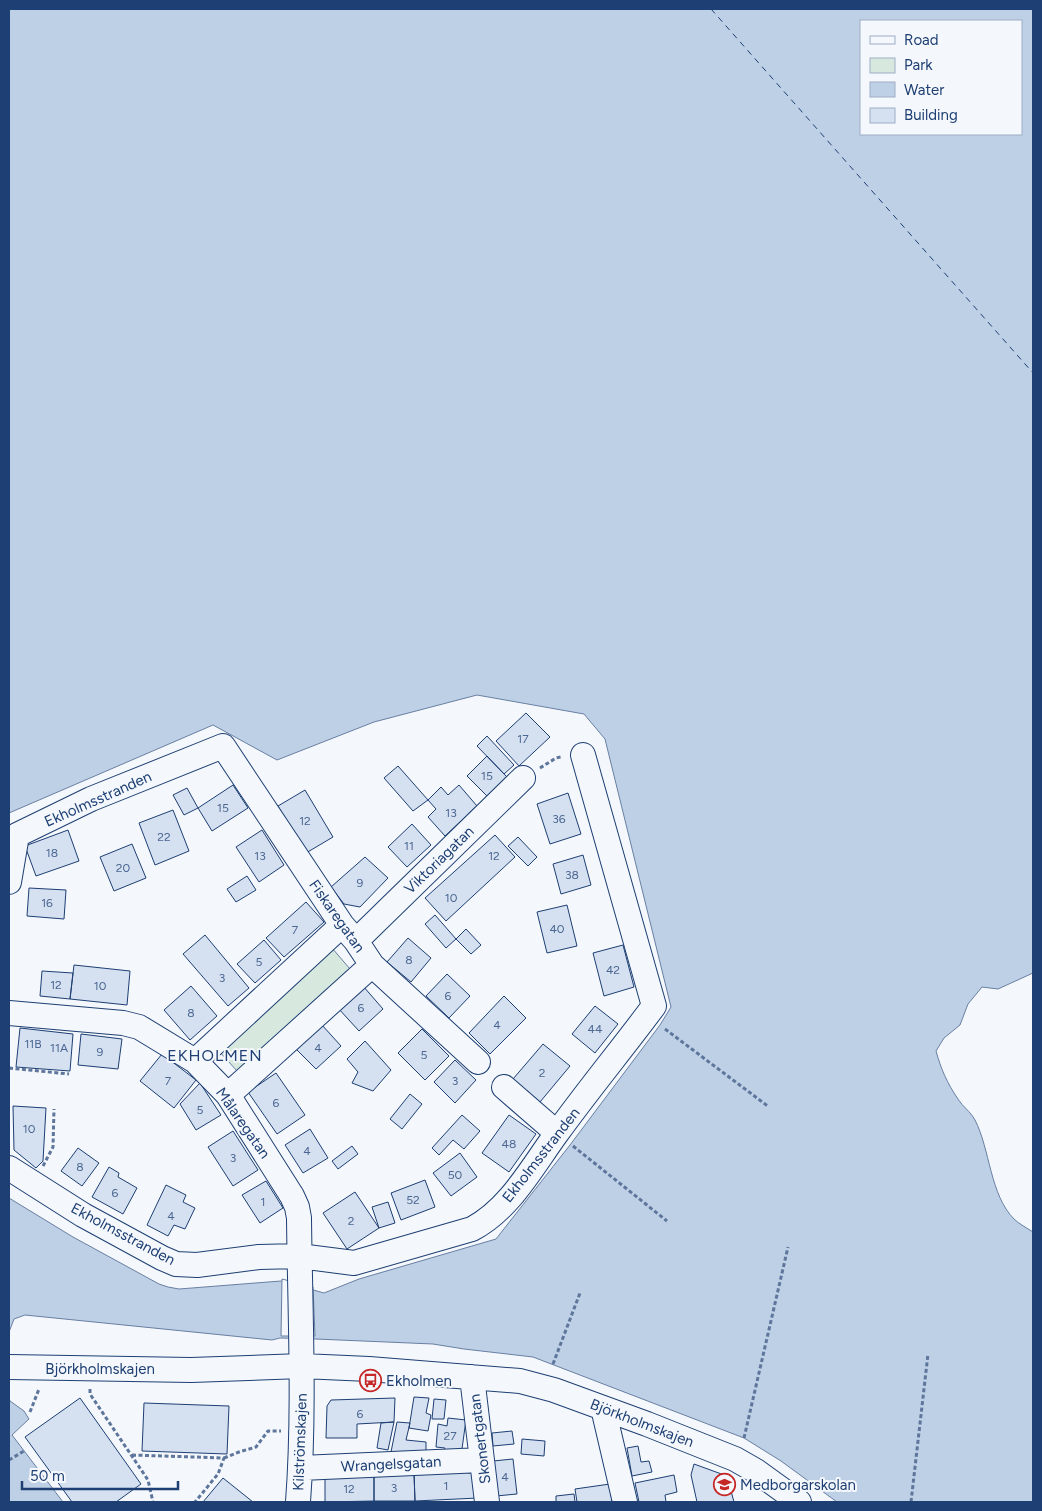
<svg xmlns="http://www.w3.org/2000/svg" width="1042" height="1511" font-family="Figtree,sans-serif">
<style>
.green{fill:#d7e8df;stroke:#687fa3}
.water{fill:#bed0e5;stroke:#687fa3;fill-rule:evenodd}
.pier{fill:#f4f7fb;stroke:#687fa3}
.lines{fill:none;stroke-linecap:round;stroke-linejoin:round}
.ferry{stroke:#1d3f73;stroke-width:1;stroke-dasharray:6 5;stroke-linecap:butt}
.building{fill:#d5e0f0;stroke:#1d3f73}
.minor-casing{stroke:#1d3f73;stroke-width:26}
.path{stroke:#5e769c;stroke-width:3;stroke-dasharray:4 2.5;stroke-linecap:butt}
.minor{stroke:#f4f7fb;stroke-width:24}
.labels{text-anchor:middle;dominant-baseline:central;stroke-width:4;stroke-linejoin:round;paint-order:stroke}
.number-label{font-size:12px;fill:#4b6792}
.street-label{font-size:15px;fill:#1d3f73;stroke:#f4f7fb}
.poi-label{font-size:15px;fill:#1d3f73;stroke:#f4f7fb;text-anchor:start}
.neighbourhood-label{font-size:16px;letter-spacing:1px;fill:#1d3f73;stroke:#f4f7fb}
</style>
<rect width="100%" height="100%" fill="#f4f7fb"/>
<path class="green" d="M332 948 350 969 237 1071 218 1050Z"/>
<path class="water" d="M9 9H1033V973L998 989 982 987 968 1004 960 1025 944 1038 936 1051C941 1069 947 1083 958 1099 963 1107 970 1111 975 1120 990 1149 990 1195 1014 1219 1019 1224 1027 1228 1033 1232V1502H837L781 1461 744 1438 533 1357 464 1349 433 1344 316 1339 280 1338 272 1340 25 1315 14 1319 9 1332V1198L73 1237 159 1284 168 1287 179 1289 281 1281 324 1293 359 1279 496 1239 570 1145 660 1025 671 1007 605 739 584 714 477 695 374 722 277 760 213 725 9 813ZM861 21H1021V134H861Z
M9 1399 10 1401 24 1411 29 1419 12 1435 63 1502H9Z"/>
<path class="pier" d="M282 1279 313 1287 315 1336H281Z"/>
<g class="lines">
<path class="ferry" d="M711 9 1033 373"/>
</g>
<path class="building" d="M526 713 550 737 519 766 496 741Z
M487 736 514 765 504 774 477 746Z
M487 756 507 777 487 796 467 776Z
M398 766 428 800 413 811 384 778Z
M233 785 248 808 212 831 198 808Z
M459 785 477 806 445 836 428 817 436 809 428 800 441 787 448 795Z
M187 788 198 808 184 815 173 795Z
M305 790 333 837 306 853 278 806Z
M568 793 581 834 550 844 537 804Z
M173 810 189 851 155 865 139 823Z
M412 824 431 845 407 867 388 847Z
M68 830 79 861 36 876 25 846Z
M262 830 284 865 259 882 236 847Z
M495 835 515 857 446 921 425 898Z
M518 837 537 857 528 866 508 846Z
M132 844 146 878 114 891 100 857Z
M583 855 591 885 561 894 553 864Z
M365 857 388 878 360 907 344 904 331 887Z
M247 876 256 890 236 902 227 889Z
M29 888 66 890 64 919 27 916Z
M306 902 324 922 284 957 266 938Z
M567 905 577 946 547 953 537 912Z
M435 915 456 939 446 948 425 924Z
M466 929 481 945 471 954 456 939Z
M205 935 249 988 228 1006 183 954Z
M408 938 431 958 411 982 387 962Z
M264 940 281 960 255 983 237 964Z
M623 945 634 987 604 996 593 953Z
M74 965 130 971 127 1005 70 999Z
M42 971 73 973 70 999 40 996Z
M447 974 470 996 449 1018 426 996Z
M191 986 217 1016 190 1040 164 1010Z
M363 986 383 1009 359 1031 338 1008Z
M504 996 526 1018 490 1054 469 1033Z
M595 1006 618 1024 595 1053 572 1034Z
M322 1025 341 1046 316 1069 296 1049Z
M20 1028 73 1034 70 1071 16 1067Z
M422 1029 449 1056 425 1080 398 1053Z
M81 1034 122 1039 118 1069 78 1065Z
M365 1041 391 1070 373 1091 352 1083 358 1072 347 1059Z
M543 1044 570 1066 540 1102 513 1079Z
M162 1054 196 1080 174 1108 140 1081Z
M455 1060 476 1080 455 1103 434 1082Z
M276 1073 305 1115 277 1134 248 1092Z
M200 1083 221 1115 196 1130 180 1104Z
M410 1094 422 1104 402 1129 390 1119Z
M13 1106 46 1108 43 1161 36 1168 14 1150Z
M462 1115 480 1131 464 1149 453 1140 439 1155 432 1148Z
M509 1115 536 1134 509 1172 482 1153Z
M310 1129 328 1158 303 1173 285 1145Z
M233 1131 258 1170 233 1186 208 1147Z
M352 1146 358 1154 338 1169 332 1161Z
M78 1148 99 1163 82 1186 61 1171Z
M460 1153 477 1177 451 1196 433 1173Z
M109 1167 119 1173 118 1177 137 1188 123 1214 92 1197Z
M425 1180 435 1207 401 1220 391 1193Z
M266 1181 283 1208 260 1223 242 1195Z
M166 1185 186 1195 183 1202 195 1208 185 1229 174 1225 168 1236 147 1225Z
M355 1192 379 1228 347 1249 323 1213Z
M388 1202 395 1223 379 1228 372 1207Z
M414 1397 429 1398 426 1413 431 1415 428 1431 409 1428Z
M80 1398 141 1484 116 1502H72L25 1437Z
M395 1398 394 1422 357 1424V1438H326L327 1406 331 1400Z
M434 1399 446 1400 444 1419H432Z
M144 1403 229 1406 227 1454 142 1451Z
M448 1418 466 1420 461 1456 443 1454 445 1448 436 1447 438 1424 447 1426Z
M394 1422 388 1450 377 1448 381 1423Z
M397 1422 410 1423 406 1440 426 1442V1455L391 1452Z
M512 1431 514 1444 493 1446 492 1433Z
M522 1439 545 1441 544 1456 521 1454Z
M638 1446 641 1462 649 1461 652 1472 632 1476 627 1448Z
M513 1459 517 1494 496 1496 493 1461Z
M694 1464 727 1476 734 1502H697L691 1475Z
M477 1471 478 1498 415 1501 414 1473Z
M414 1473 415 1501H374V1475Z
M374 1475V1501L325 1502V1476Z
M674 1475 677 1492 665 1495 666 1502H639L635 1483Z
M223 1478 253 1502H203Z
M610 1484 612 1502H577L575 1489Z
M574 1494 575 1502H556V1496Z"/>
<g class="lines">
<defs>
<path id="minor" d="M9 882 17 835 91 799 223 746 342 925 356 941 372 965 478 1062
M356 941 523 778
M9 1013 123 1023 139 1027 195 1061 228 1095 292 1196 297 1207 299 1218C300 1313 305 1408 298 1502
M195 1061 342 925
M504 1087 557 1133
M228 1095 372 965
M9 1168 83 1215 162 1258 176 1264 197 1265 259 1257 299 1256 354 1263 472 1229C510 1209 532 1167 557 1133 588 1090 622 1049 654 1006L583 755
M9 1367 191 1370 302 1366 369 1369 520 1381 554 1390 647 1424 735 1459 756 1471 799 1502
M472 1377 487 1502
M603 1408 625 1502
M301 1468 482 1460"/>
</defs>
<use href="#minor" class="minor-casing"/>
<path class="path" d="M540 768 556 758 561 757
M665 1029 769 1107
M9 1068 69 1074
M573 1146 667 1221
M43 1166 53 1147 54 1109
M553 1364 580 1293
M90 1389V1394L148 1480 153 1502
M30 1412 39 1389
M744 1438 788 1247
M132 1455 224 1458 218 1474 195 1502
M224 1458 239 1452 256 1447 268 1431H281
M9 1460 24 1451
M911 1502 928 1354"/>
<use href="#minor" class="minor"/>
</g>
<defs>
<symbol id="bus-ring" viewBox="-11 -11 22 22"><circle r="9.5" fill="#f4f7fb" stroke="#c62828" stroke-width="1.5"/><path d="M-5-6H5V4H4V6H2V4H-2V6H-4V4H-5ZM-3.5-4V0h7V-4ZM-3.5 1.2v1.5H-2V1.2ZM2 1.2v1.5H3.5V1.2Z" fill="#c62828"/></symbol>
<symbol id="school-ring" viewBox="-11 -11 22 22"><circle r="9.5" fill="#f4f7fb" stroke="#c62828" stroke-width="1.5"/><path d="M0-5L7-2L0 1L-7-2ZM-4 1L0 2.5L4 1V4Q0 6-4 4Z" fill="#c62828"/></symbol>
</defs>
<g fill-rule="evenodd">
<use href="#bus-ring" x="358" y="1368" width="25" height="25"/>
<use href="#school-ring" x="712" y="1472" width="25" height="25"/>
</g>
<g class="labels">
<g class="number-label">
<text x="523" y="739">17</text>
<text x="487" y="776">15</text>
<text x="223" y="808">15</text>
<text x="451" y="813">13</text>
<text x="559" y="819">36</text>
<text x="305" y="821">12</text>
<text x="164" y="837">22</text>
<text x="409" y="846">11</text>
<text x="52" y="853">18</text>
<text x="260" y="856">13</text>
<text x="494" y="856">12</text>
<text x="123" y="868">20</text>
<text x="572" y="875">38</text>
<text x="360" y="883">9</text>
<text x="451" y="898">10</text>
<text x="47" y="903">16</text>
<text x="557" y="929">40</text>
<text x="295" y="930">7</text>
<text x="409" y="960">8</text>
<text x="259" y="962">5</text>
<text x="613" y="970">42</text>
<text x="222" y="978">3</text>
<text x="56" y="985">12</text>
<text x="100" y="986">10</text>
<text x="448" y="996">6</text>
<text x="361" y="1008">6</text>
<text x="191" y="1013">8</text>
<text x="497" y="1025">4</text>
<text x="595" y="1029">44</text>
<text x="33" y="1044">11B</text>
<text x="59" y="1048">11A</text>
<text x="318" y="1048">4</text>
<text x="100" y="1052">9</text>
<text x="424" y="1055">5</text>
<text x="542" y="1073">2</text>
<text x="168" y="1081">7</text>
<text x="455" y="1081">3</text>
<text x="276" y="1103">6</text>
<text x="200" y="1110">5</text>
<text x="29" y="1129">10</text>
<text x="509" y="1144">48</text>
<text x="307" y="1151">4</text>
<text x="233" y="1158">3</text>
<text x="80" y="1167">8</text>
<text x="455" y="1175">50</text>
<text x="115" y="1193">6</text>
<text x="413" y="1200">52</text>
<text x="263" y="1202">1</text>
<text x="171" y="1216">4</text>
<text x="351" y="1221">2</text>
<text x="360" y="1414">6</text>
<text x="450" y="1436">27</text>
<text x="505" y="1477">4</text>
<text x="446" y="1486">1</text>
<text x="394" y="1488">3</text>
<text x="349" y="1489">12</text>
</g>
<g class="street-label">
<text transform="translate(98 799) rotate(-24)">Ekholmsstranden</text>
<text transform="translate(439 860) rotate(-44)">Viktoriagatan</text>
<text transform="translate(337 916) rotate(55)">Fiskaregatan</text>
<text transform="translate(243 1123) rotate(55)">Målaregatan</text>
<text transform="translate(541 1155) rotate(-52)">Ekholmsstranden</text>
<text transform="translate(123 1234) rotate(28)">Ekholmsstranden</text>
<text x="100" y="1369">Björkholmskajen</text>
<text transform="translate(642 1423) rotate(21)">Björkholmskajen</text>
<text transform="translate(480 1439) rotate(-97)">Skonertgatan</text>
<text transform="translate(300 1442) rotate(-88)">Kilströmskajen</text>
<text transform="translate(391 1464) rotate(-3)">Wrangelsgatan</text>
</g>
<g class="poi-label">
<text x="386" y="1381">Ekholmen</text>
<text x="740" y="1485">Medborgarskolan</text>
</g>
<g class="neighbourhood-label">
<text x="215" y="1055">EKHOLMEN</text>
</g>
</g>
<rect width="1042" height="1511" fill="none" stroke="#1d3f73" stroke-width="20"/>
<rect x="860" y="20" width="162" height="115" fill="#f4f7fb" stroke="#9eadc5"/>
<rect x="870" y="36" width="25" height="8" fill="#f4f7fb" stroke="#9eadc5"/>
<text x="904" y="45" font-size="15" fill="#1d3f73">Road</text>
<rect x="870" y="58" width="25" height="15" fill="#d7e8df" stroke="#9eadc5"/>
<text x="904" y="70" font-size="15" fill="#1d3f73">Park</text>
<rect x="870" y="82" width="25" height="15" fill="#bed0e5" stroke="#9eadc5"/>
<text x="904" y="95" font-size="15" fill="#1d3f73">Water</text>
<rect x="870" y="108" width="25" height="15" fill="#d5e0f0" stroke="#9eadc5"/>
<text x="904" y="120" font-size="15" fill="#1d3f73">Building</text>
<path d="M22 1481v8h156v-8" fill="none" stroke="#1d3f73" stroke-width="2.5"/>
<text x="30" y="1481" font-size="15" fill="#1d3f73" stroke="#f4f7fb" stroke-width="4" paint-order="stroke">50 m</text>
</svg>
